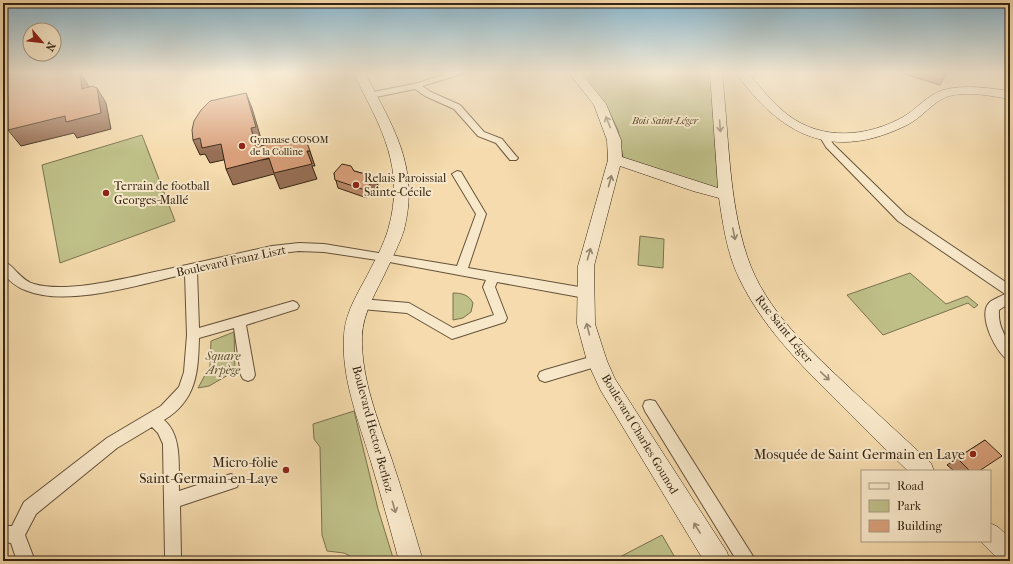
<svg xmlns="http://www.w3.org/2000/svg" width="1013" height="564" font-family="'IM FELL French Canon',serif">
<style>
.green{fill:#bfbf88;stroke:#7a724e}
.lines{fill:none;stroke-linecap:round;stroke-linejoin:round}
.street-casing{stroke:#65523a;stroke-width:2}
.secondary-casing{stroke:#352513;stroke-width:1}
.street{fill:#f8e8ca;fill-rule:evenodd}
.secondary{fill:#f8e8ca;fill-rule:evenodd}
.wall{fill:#ba8969;stroke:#352513}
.shaded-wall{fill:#976f55;stroke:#352513}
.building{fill:#d89f7a;stroke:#352513}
.oneway{stroke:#96866e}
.poi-dot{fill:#8f2418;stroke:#f8e8ca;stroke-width:1.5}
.labels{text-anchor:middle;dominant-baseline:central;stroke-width:4;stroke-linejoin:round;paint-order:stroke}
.far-park-label{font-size:10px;font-style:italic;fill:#584c30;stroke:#f8e8ca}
.far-poi-label{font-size:10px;fill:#352513;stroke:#f8e8ca;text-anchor:start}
.poi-label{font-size:12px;fill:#352513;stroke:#f8e8ca;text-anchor:start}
.street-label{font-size:12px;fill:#352513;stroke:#f8e8ca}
.park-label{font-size:12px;font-style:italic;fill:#584c30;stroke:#f8e8ca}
.near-poi-label{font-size:14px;fill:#352513;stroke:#f8e8ca;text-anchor:end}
</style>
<rect width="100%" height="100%" fill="#f5dbad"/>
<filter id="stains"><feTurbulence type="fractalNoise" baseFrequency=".005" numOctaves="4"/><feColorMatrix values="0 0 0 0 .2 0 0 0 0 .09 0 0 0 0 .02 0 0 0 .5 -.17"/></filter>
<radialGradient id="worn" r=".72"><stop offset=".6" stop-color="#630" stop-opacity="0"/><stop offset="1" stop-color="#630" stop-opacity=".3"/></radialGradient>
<path class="green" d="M581 73H710L719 190 623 158 618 130 609 111Z
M142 135 175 221 60 263 42 165Z
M640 236 664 239 663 268 638 265Z
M910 273 946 304 967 296 978 305 974 308 968 303 883 335 847 295Z
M453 293C462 293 469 295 473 303L471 312 463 318 453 320Z
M234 332 235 371 209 386 198 388 210 366 211 341Z
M354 411 378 509 394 561H360L344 553 327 551 322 535 320 447 314 439 313 424Z
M662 535 677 561H612Z"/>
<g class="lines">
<defs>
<path id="street" d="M450 73H465L422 86 431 92 460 105 484 132 502 139 516 156 518 158 516 160H510L496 143 478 136 454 109 425 96 415 89 371 98 367 95 368 93 414 84Z
M825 134 828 135 833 144 906 215 1010 285V303L999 310C998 325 1003 331 1009 344 1011 348 1010 356 1010 361 997 356 977 315 989 303 993 299 1000 297 1005 294L898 221 826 147 820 137Z
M457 171 461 172 486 214 468 268 585 288 589 290 591 293 589 296 585 298 497 282 495 287 507 318 505 322 452 339 407 313 361 309 357 307 355 304 357 301 361 299 409 303 453 328 494 315 483 287 486 280 384 261 324 252 299 251 272 254 197 271 199 328 293 301 297 303 299 306 297 309 246 325 255 375 253 379 248 381 243 379 241 375 234 328 199 338C198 372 197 400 164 420 183 436 178 468 179 491L231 474 237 477 239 482 237 487 180 506 181 556 179 561H167L165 556 163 444 158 433 152 427 117 448 36 514 25 535 35 561H17L11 543 3 542V526H12L24 502 107 438 161 406 179 387 184 372 187 335 185 274C142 284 67 308 25 290 16 287 9 280 3 274V261C13 264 20 280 34 284 68 294 130 277 164 270 200 262 236 254 272 246L299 243 324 244 457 266 476 214 452 174Z
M597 355 602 357 604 361 602 365 545 382 540 380 538 376 540 372 545 370Z
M650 400 655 401 756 561H737L645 411 643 406 645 401Z"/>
<path id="secondary" d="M353 73H365C393 127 420 167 404 230 400 243 393 256 387 269 377 291 363 312 362 336 361 379 378 420 392 460 403 493 413 527 423 561H399C390 528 381 495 371 462 359 422 341 378 344 336 345 310 361 289 372 266 378 255 384 243 388 230 406 168 381 127 353 73Z
M569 73H581L606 104 621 140 622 157 718 188 710 73H722C729 134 728 198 747 256 765 311 812 352 853 391 879 415 905 439 931 463L934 471H908C882 446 857 421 832 396 796 360 761 324 739 278 727 253 723 225 719 198L693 191 620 166 594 266 595 324 607 361 615 379 727 552 730 561H704L601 391 587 361 577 324 578 266 608 160 607 140 594 105Z
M736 73H748C761 88 773 104 788 115 822 141 867 137 903 117 917 109 927 95 943 90 965 84 988 88 1010 91V99C991 96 969 91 949 96 933 101 922 118 907 125 833 162 781 136 736 73Z
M990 523 998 527 1010 538V561H1000L982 543 981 541H990Z"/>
</defs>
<use href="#street" class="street-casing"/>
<use href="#secondary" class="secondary-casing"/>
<use href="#street" class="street"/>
<use href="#secondary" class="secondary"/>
</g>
<path class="wall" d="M901 73H947L940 85Z
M354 171 376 177 378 186 367 198 338 188 334 173Z
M985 440 979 471H954L947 465Z"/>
<path class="shaded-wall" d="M80 73H81L89 87 92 105 82 89Z
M97 88 106 103 111 129 77 138 74 133 21 146 8 130Z
M246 93 252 108 262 142 257 143 262 160 310 151 315 166H312L317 179 280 189 274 174 233 185 226 169 256 147 251 128Z
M200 138 221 144 228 159 210 163 205 154 200 155 193 140Z
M376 177 378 186 367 198 365 190Z"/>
<path class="building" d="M17 73H80L82 89 92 86 97 88 101 113 66 122 65 116 8 130V96L6 97V76Z
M246 93 256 127 251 128 256 147 304 135 310 151H307L312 164 274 173 269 158 226 169 221 144 202 148 200 138 193 140 192 130 194 121 201 110 210 101Z
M342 164 351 166 354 171 376 177 365 190 335 180 334 173Z
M985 440 1002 456 979 471H970L957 458Z"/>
<defs><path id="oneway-shaft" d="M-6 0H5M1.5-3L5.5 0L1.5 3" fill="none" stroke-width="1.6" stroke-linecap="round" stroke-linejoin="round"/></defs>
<g class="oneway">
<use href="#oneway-shaft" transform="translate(608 122) rotate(-113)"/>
<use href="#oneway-shaft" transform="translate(720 126) rotate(86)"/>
<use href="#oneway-shaft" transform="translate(610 181) rotate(-75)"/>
<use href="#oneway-shaft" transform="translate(734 234) rotate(78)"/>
<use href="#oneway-shaft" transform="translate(589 254) rotate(-74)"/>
<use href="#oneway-shaft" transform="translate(588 329) rotate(-104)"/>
<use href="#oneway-shaft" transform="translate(825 376) rotate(44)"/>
<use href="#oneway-shaft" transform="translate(394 507) rotate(74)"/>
<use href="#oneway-shaft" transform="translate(697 528) rotate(-122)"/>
</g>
<linearGradient id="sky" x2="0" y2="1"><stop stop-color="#89b7cf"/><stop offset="0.48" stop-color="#faefda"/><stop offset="1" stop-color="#faefda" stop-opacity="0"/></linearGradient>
<rect width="1013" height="152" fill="url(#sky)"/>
<g class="poi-dot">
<circle cx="242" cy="146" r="4"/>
<circle cx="356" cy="185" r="4"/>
<circle cx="106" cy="193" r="4"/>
<circle cx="973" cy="454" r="4"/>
<circle cx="286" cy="470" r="4"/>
</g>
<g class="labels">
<g class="far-park-label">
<text x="665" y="121">Bois Saint-Léger</text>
</g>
<g class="far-poi-label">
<text x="250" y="140">Gymnase COSOM<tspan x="250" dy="12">de la Colline</tspan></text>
</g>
<g class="poi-label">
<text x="364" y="178">Relais Paroissial<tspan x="364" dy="14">Sainte-Cécile</tspan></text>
<text x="114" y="186">Terrain de football<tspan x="114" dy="14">Georges-Mallé</tspan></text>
</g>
<g class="street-label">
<text transform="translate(231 261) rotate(-12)">Boulevard Franz Liszt</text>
<text transform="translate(784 329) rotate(51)">Rue Saint Léger</text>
<text transform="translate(373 429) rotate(75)">Boulevard Hector Berlioz</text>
<text transform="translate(640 434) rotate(59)">Boulevard Charles Gounod</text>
</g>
<g class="park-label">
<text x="223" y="356">Square<tspan x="223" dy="14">Arpège</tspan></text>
</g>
<g class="near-poi-label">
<text x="965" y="454">Mosquée de Saint Germain en Laye</text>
<text x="278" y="462">Micro-folie<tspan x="278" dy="16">Saint-Germain-en-Laye</tspan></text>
</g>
</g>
<rect width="1013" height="564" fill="none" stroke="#f5dbad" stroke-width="16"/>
<rect x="4" y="4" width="1005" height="556" fill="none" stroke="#352513" stroke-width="2"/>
<rect x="8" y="8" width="997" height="548" fill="none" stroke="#352513"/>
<rect x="861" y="470" width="130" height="72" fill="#f8e8ca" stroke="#aa9a81"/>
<rect x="869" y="483" width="20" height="6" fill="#f8e8ca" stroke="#aa9a81"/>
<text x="897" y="490" font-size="12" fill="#352513">Road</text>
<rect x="869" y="500" width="20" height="12" fill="#bfbf88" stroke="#aa9a81"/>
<text x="897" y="510" font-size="12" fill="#352513">Park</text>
<rect x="869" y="520" width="20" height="12" fill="#d89f7a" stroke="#aa9a81"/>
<text x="897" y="530" font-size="12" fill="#352513">Building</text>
<g transform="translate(42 42) rotate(118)"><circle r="19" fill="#f8e8ca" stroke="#aa9a81"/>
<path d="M0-3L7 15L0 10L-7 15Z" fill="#8f2418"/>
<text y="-6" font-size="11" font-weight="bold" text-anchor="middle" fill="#352513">N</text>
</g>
<rect width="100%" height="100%" filter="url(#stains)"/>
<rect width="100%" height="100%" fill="url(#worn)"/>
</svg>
